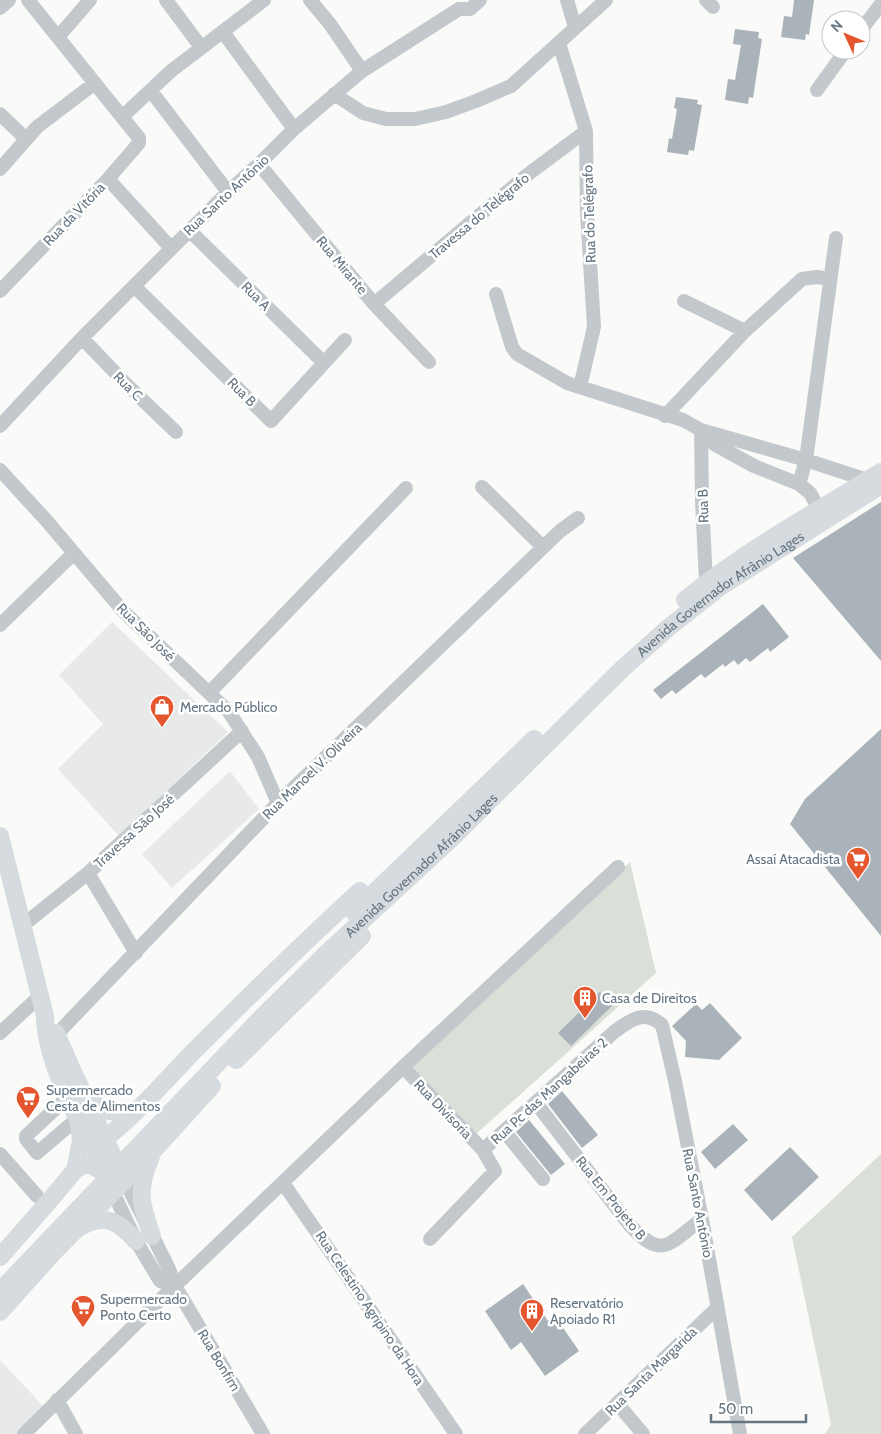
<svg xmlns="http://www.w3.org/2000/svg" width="881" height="1434" font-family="Cabin,sans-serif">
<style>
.built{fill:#e8e9e9}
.green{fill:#dadfd7}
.building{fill:#aab3b9}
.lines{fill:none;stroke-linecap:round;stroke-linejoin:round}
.minor{stroke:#c3c8cc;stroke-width:14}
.major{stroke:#d6dbdf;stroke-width:18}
.labels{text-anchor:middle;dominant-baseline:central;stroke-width:5;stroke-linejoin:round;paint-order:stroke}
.street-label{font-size:14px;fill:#657683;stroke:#fff}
.poi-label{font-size:14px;fill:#657683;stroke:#fff;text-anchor:start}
</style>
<rect width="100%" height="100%" fill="#fafaf8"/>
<path class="built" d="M112 622 228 732 119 836 58 769 103 724 59 675Z
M230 771 259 809 172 888 142 854Z
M0 1360 44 1407 18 1434H0Z"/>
<path class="green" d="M630 862 656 973 476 1134 412 1066Z
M881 1154V1434H825L831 1424 792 1237Z"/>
<path class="building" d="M794 0H814L809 35 806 34 805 40 781 37 784 16 792 17Z
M735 29 759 32 758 38 762 39 753 98 749 97 748 104 725 100 728 79 735 80 741 45 733 44Z
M676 97 698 100 697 104 702 105 694 151 689 150 688 155 667 152 669 138 672 139 677 109 674 108Z
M881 502V661L793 558Z
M763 604 789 637 770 652 768 648 750 662 746 658 738 665 734 660 725 667 723 664 705 678 701 674 676 694 672 690 661 699 653 690Z
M881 729V936L790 824 805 799Z
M600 992 613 1005 571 1046 558 1033Z
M710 1003 742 1038 719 1060 685 1057 686 1041 672 1026 696 1004 702 1010Z
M562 1091 598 1135 582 1148 548 1104Z
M529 1120 565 1164 551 1175 516 1132Z
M733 1124 748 1140 715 1169 701 1152Z
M790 1147 819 1177 772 1221 744 1190Z
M523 1284 548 1321 555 1316 579 1351 545 1376 521 1342 511 1350 485 1311Z"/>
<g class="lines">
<path class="minor" d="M166 0 201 47
M310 0 330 24 362 71
M567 0 575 27
M706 0 713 7
M0 8 9 0
M861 30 881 4
M223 32 294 129
M58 37 90 0
M559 43 586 131 587 213 594 327 580 387
M817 90 846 50
M151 91 228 192
M334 94 363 113 386 119H415L446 112 476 101 511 86 606 0
M0 114 26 139
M122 117 171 71 264 0
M259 164 374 304 429 362
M0 169 37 127 95 83
M108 179 171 248
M189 230 323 362
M134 286 271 421 345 340
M0 291 108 179 139 143V138L122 117 28 0
M496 294 512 347 517 354 567 383 683 420 701 430 714 444 754 466 799 484 810 493 819 509
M684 301 745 331
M374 304 527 175 586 131
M82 338 127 385 176 432
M665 416 745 331 802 279 817 277 830 279
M0 426 82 338 228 192 259 164 294 129 362 71 459 9H470L480 0
M701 430 806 460 867 480
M701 430 702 501 706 582
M0 470 46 520 124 612 229 712 258 757 278 803
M799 484 806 460 836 238
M482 487 543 547
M0 625 74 553
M210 692 406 488
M88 873 136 953
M22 926 88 873 242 731
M0 1033 39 997
M57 1034 278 803 560 531 578 518
M403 1067 483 1150 495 1171 430 1239
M68 1097 26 1136V1139L37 1153 78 1118
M536 1103 628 1223C662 1261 667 1245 702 1219
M504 1131 543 1179
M483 1150 614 1032C630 1020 644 1009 662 1025L675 1081 702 1219 740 1434
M0 1154 37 1196
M125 1181 169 1269 175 1286 263 1434
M283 1183 456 1434
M113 1192 136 1241 160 1281 175 1286
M57 1400 76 1434
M617 1403 643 1434
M24 1434 159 1301 403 1067 618 867
M585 1434 717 1308"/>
<g class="major">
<path d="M685 600C745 550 815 513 881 472"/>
<path d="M0 836 45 1016C45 1047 64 1094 79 1121 84 1129 89 1136 93 1144 100 1157 105 1173 110 1187"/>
<path d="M354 912 534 739"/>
<path d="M56 1033 74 1074 122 1175"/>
<path d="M236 1060 362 936"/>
<path d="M87 1101 109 1111 133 1113"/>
<path d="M95 1146C129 1123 164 1082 193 1052 248 997 303 943 360 891"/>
<path d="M151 1157C136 1189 141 1205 152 1236"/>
<path d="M75 1170 81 1141 79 1123"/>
<path d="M82 1226C106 1212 121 1224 136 1241"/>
<path d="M0 1257 51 1199 75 1170 81 1166 89 1164 105 1173H109"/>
<path id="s1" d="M0 1291 261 1018 327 953 451 839 621 670 668 628 720 587 881 485"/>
<path d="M0 1312 53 1253 143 1162 212 1086"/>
</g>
</g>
<defs>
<symbol id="shop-pin" viewBox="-11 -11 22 30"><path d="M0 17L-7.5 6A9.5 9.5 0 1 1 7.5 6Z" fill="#e4572e" stroke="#fff"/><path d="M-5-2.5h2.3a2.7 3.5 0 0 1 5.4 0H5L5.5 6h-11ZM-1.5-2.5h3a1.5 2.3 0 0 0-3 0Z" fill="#fff"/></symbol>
<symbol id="supermarket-pin" viewBox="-11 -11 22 30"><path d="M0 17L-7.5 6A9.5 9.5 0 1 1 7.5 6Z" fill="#e4572e" stroke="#fff"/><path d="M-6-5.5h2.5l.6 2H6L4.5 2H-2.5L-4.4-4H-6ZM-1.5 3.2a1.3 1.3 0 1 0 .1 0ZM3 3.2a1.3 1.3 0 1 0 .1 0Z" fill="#fff"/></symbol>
<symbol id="building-pin" viewBox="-11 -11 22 30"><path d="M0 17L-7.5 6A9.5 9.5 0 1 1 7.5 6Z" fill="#e4572e" stroke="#fff"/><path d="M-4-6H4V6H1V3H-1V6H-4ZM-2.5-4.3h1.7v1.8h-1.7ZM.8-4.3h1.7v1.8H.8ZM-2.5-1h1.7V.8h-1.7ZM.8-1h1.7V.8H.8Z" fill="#fff"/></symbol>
</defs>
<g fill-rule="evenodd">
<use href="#shop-pin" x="148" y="693" width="28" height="38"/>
<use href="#supermarket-pin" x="844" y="845" width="28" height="38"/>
<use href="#building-pin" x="571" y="984" width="28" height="38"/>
<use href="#supermarket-pin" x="14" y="1084" width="28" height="38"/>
<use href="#supermarket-pin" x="69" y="1293" width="28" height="38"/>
<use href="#building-pin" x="518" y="1297" width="28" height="38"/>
</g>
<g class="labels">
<g class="street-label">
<text transform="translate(226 195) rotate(-43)">Rua Santo Antônio</text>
<text transform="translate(74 214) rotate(-46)">Rua da Vitória</text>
<text transform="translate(589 214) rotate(-92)">Rua do Telégrafo</text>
<text transform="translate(479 216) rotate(-40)">Travessa do Telégrafo</text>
<text transform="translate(342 265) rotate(50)">Rua Mirante</text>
<text transform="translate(256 296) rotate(45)">Rua A</text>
<text transform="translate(128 386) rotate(45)">Rua C</text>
<text transform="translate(242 392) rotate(45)">Rua B</text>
<text transform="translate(703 506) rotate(-92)">Rua B</text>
<text stroke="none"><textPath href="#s1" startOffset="1004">Avenida Governador Afrânio Lages</textPath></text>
<text transform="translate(146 632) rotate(45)">Rua São José</text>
<text transform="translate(312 771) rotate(-44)">Rua Manoel V. Oliveira</text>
<text transform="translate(134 831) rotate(-42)">Travessa São José</text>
<text stroke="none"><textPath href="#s1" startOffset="599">Avenida Governador Afrânio Lages</textPath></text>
<text transform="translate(549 1091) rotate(-42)">Rua Pc das Mangabeiras 2</text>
<text transform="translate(443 1109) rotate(46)">Rua Divisoria</text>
<text transform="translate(611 1198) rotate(51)">Rua Em Projeto B</text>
<text transform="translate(698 1203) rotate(79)">Rua Santo Antônio</text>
<text transform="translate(370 1308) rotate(56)">Rua Celestino Agripino da Hora</text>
<text transform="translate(219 1360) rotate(59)">Rua Bonfim</text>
<text transform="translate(651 1371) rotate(-44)">Rua Santa Margarida</text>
</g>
<g class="poi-label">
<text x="180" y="707">Mercado Público</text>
<text x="840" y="859" text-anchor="end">Assaí Atacadista</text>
<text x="602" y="998">Casa de Direitos</text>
<text x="46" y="1090">Supermercado<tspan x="46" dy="16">Cesta de Alimentos</tspan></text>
<text x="100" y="1299">Supermercado<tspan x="100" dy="16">Ponto Certo</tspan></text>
<text x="550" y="1303">Reservatório<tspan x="550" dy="16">Apoiado R1</tspan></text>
</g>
</g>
<g transform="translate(846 35) rotate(314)"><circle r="24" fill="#ffffff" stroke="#c1c8cd"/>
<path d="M0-4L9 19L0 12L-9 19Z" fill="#e4572e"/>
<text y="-8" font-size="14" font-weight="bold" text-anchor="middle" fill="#657683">N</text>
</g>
<path d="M711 1414v8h95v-8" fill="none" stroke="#657683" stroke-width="2.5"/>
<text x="718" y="1414" font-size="15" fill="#657683" stroke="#ffffff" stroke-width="4" paint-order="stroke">50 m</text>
</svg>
